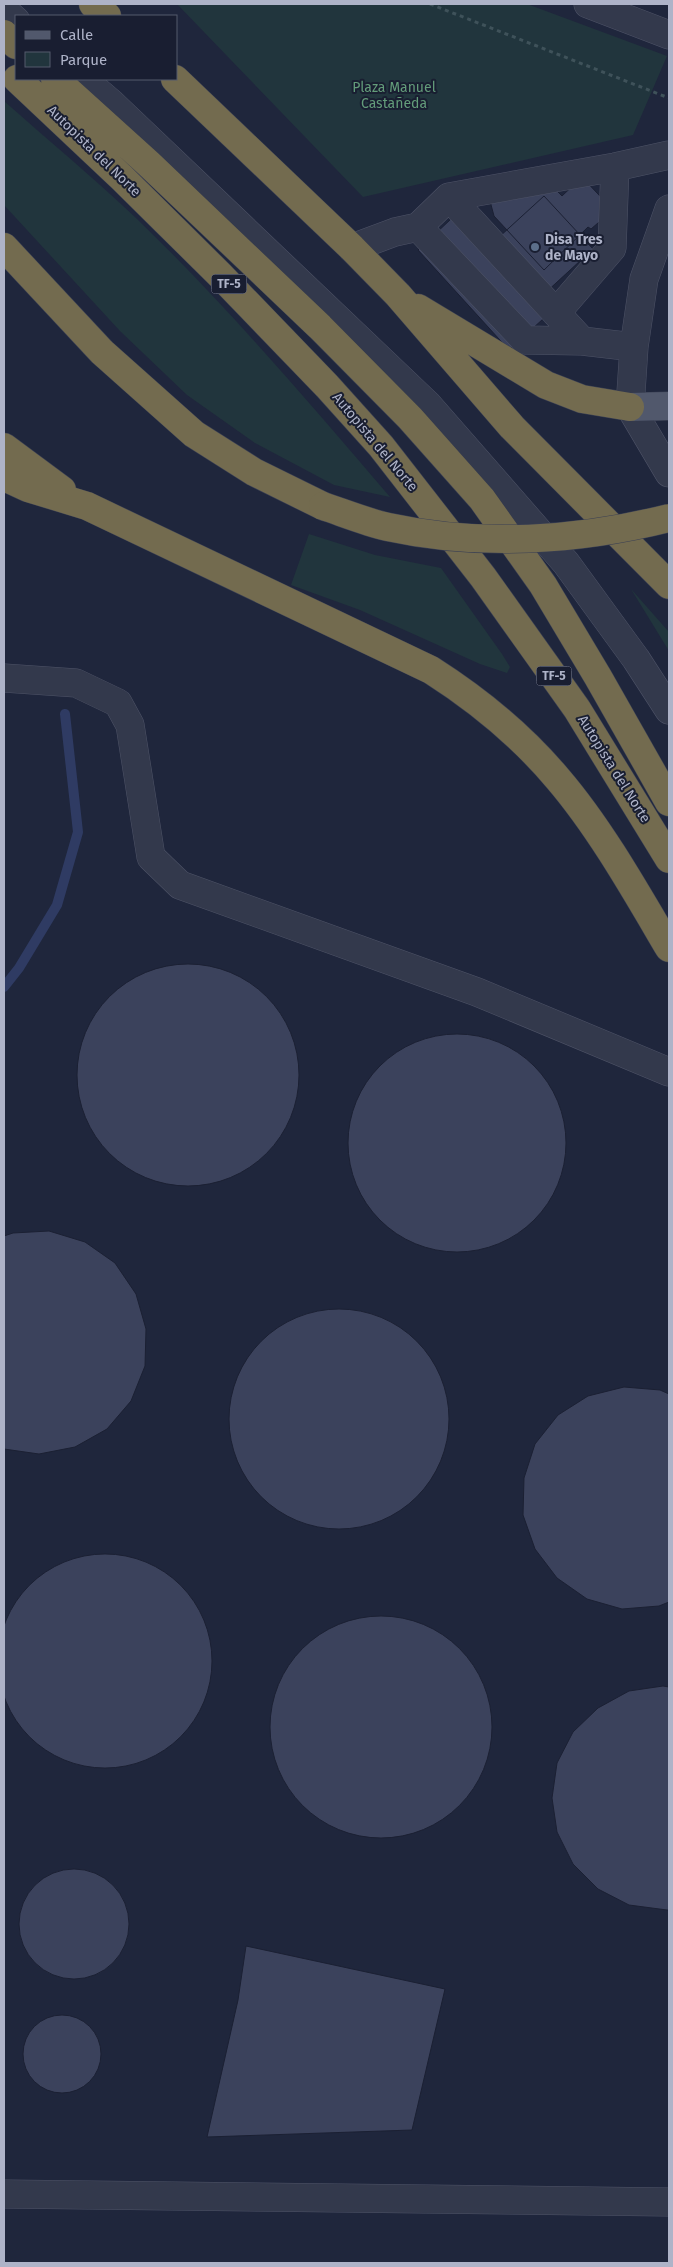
<svg xmlns="http://www.w3.org/2000/svg" width="673" height="2267" font-family="'Fira Sans',sans-serif">
<style>
.green{fill:#21353d}
.lines{fill:none;stroke-linecap:round;stroke-linejoin:round}
.stream{stroke:#2f3b63;stroke-width:10}
.building{fill:#3b425c;stroke:#1b2033}
.minor-casing{stroke:#4e5367;stroke-width:29}
.major-casing{stroke:#3c4255;stroke-width:29}
.highway-casing{stroke:#3b4054;stroke-width:29}
.path{stroke:#3f525a;stroke-width:3;stroke-dasharray:4 4;stroke-linecap:butt}
.minor{stroke:#33394c;stroke-width:28}
.major{stroke:#51586c;stroke-width:28}
.highway{stroke:#736b4f;stroke-width:28}
.highway-bridge-casing{stroke:#3b4054;stroke-width:29;stroke-linecap:butt}
.highway-bridge{stroke:#736b4f;stroke-width:28}
.service-dot{fill:#5c6f8a;stroke:#191e31;stroke-width:2}
.labels{text-anchor:middle;dominant-baseline:central;stroke-width:4;stroke-linejoin:round;paint-order:stroke}
.shield{fill:#191e31;stroke:#81869b;stroke-width:1}
.shield-label{font-size:12px;font-weight:bold;fill:#aeb3c8}
.park-label{font-size:14px;fill:#639c7a;stroke:#191e31}
.street-label{font-size:14px;fill:#aeb3c8;stroke:#191e31}
.poi-label{font-size:14px;font-weight:bold;fill:#aeb3c8;stroke:#191e31;text-anchor:start}
</style>
<rect width="100%" height="100%" fill="#1f263c"/>
<path class="green" d="M177 4H527L667 56 633 135 363 197Z
M4 101C48 140 94 178 137 219 227 306 309 402 390 497L334 485 255 443 187 395 120 331 4 205Z
M309 534 375 555 441 568 502 654 510 667 507 673 480 664 360 610 291 585Z
M631 589 669 632V651Z"/>
<g class="lines">
<path class="stream" d="M4 987 19 968 57 905 78 832 65 714"/>
</g>
<path class="building" d="M582 177 613 210 591 229 588 227 544 270 494 216 490 201 552 186 562 196Z
M544 196 593 249 531 306 543 319 509 350 418 250 467 204 498 238Z
M77 1075a111 111 0 1 1 222 0a111 111 0 1 1-222 0Z
M348 1143a109 109 0 1 1 218 0a109 109 0 1 1-218 0Z
M49 1231 85 1242 115 1263 136 1294 146 1329 145 1366 131 1401 107 1429 75 1447 39 1454 4 1449V1236L13 1233Z
M229 1419a110 110 0 1 1 220 0a110 110 0 1 1-220 0Z
M624 1387 660 1390 669 1394V1602L659 1606 622 1609 587 1599 557 1578 535 1549 523 1515 524 1478 535 1444 558 1415 588 1396Z
M-2 1661a107 107 0 1 1 214 0a107 107 0 1 1-214 0Z
M270 1727a111 111 0 1 1 222 0a111 111 0 1 1-222 0Z
M663 1686 669 1687V1910H667L629 1905 598 1889 573 1864 557 1832 552 1798 557 1763 573 1732 598 1708 629 1691Z
M19 1924a55 55 0 1 1 110 0a55 55 0 1 1-110 0Z
M246 1946 445 1989 412 2130 207 2137 238 2000Z
M23 2054a39 39 0 1 1 78 0a39 39 0 1 1-78 0Z"/>
<g class="lines">
<defs>
<path id="minor" d="M588 4 669 35
M4 10 16 21
M83 79 111 103 428 405 566 563 636 659 669 710
M449 197 582 341
M669 209 644 279 634 347 630 407 669 473
M418 227 449 197 615 167 669 155
M352 248 395 232 418 227 525 340 582 341 634 347
M556 313 612 248 615 167
M4 678 76 683 118 703 130 725 151 857 180 885 477 992 669 1072
M4 2194 669 2202"/>
<path id="major" d="M630 407 669 406"/>
<path id="highway" d="M93 4 107 16
M4 34 16 45
M17 79 122 178 220 275 327 386 381 446 483 577 577 709 669 859
M55 79 149 164 320 327 410 418 482 499 543 585 598 677 669 802
M175 79 352 248 398 295 512 427 669 585
M4 247 102 352 194 434 254 472 323 506
M418 308 546 385 582 399 630 407
M4 447 62 490
M4 477 28 488 87 506 431 670C478 700 522 736 558 779 600 828 636 892 669 948"/>
</defs>
<use href="#minor" class="minor-casing"/>
<use href="#major" class="major-casing"/>
<use href="#highway" class="highway-casing"/>
<path class="path" d="M430 4 669 98"/>
<use href="#minor" class="minor"/>
<use href="#major" class="major"/>
<use href="#highway" class="highway"/>
<defs>
<path id="highway-bridge" d="M323 506C344 513 366 522 388 527 480 547 578 541 669 518"/>
</defs>
<use href="#highway-bridge" class="highway-bridge-casing"/>
<use href="#highway-bridge" class="highway-bridge"/>
</g>
<circle class="service-dot" cx="535" cy="247" r="5"/>
<g class="labels">
<g class="shield">
<rect x="211.5" y="274.5" width="35" height="19" rx="4"/>
<rect x="536.5" y="666.5" width="35" height="19" rx="4"/>
</g>
<g class="shield-label">
<text x="229" y="284">TF-5</text>
<text x="554" y="676">TF-5</text>
</g>
<g class="park-label">
<text x="394" y="87">Plaza Manuel<tspan x="394" dy="16">Castañeda</tspan></text>
</g>
<g class="street-label">
<text transform="translate(94 151) rotate(44)">Autopista del Norte</text>
<text transform="translate(375 442) rotate(50)">Autopista del Norte</text>
<text transform="translate(614 769) rotate(58)">Autopista del Norte</text>
</g>
<g class="poi-label">
<text x="545" y="239">Disa Tres<tspan x="545" dy="16">de Mayo</tspan></text>
</g>
</g>
<rect width="673" height="2267" fill="none" stroke="#aeb3c8" stroke-width="10"/>
<rect x="15" y="15" width="162" height="65" fill="#191e31" stroke="#555a6d"/>
<rect x="25" y="31" width="25" height="8" fill="#51586c" stroke="#555a6d"/>
<text x="60" y="40" font-size="15" fill="#aeb3c8">Calle</text>
<rect x="25" y="52" width="25" height="15" fill="#21353d" stroke="#555a6d"/>
<text x="60" y="65" font-size="15" fill="#aeb3c8">Parque</text>
</svg>
